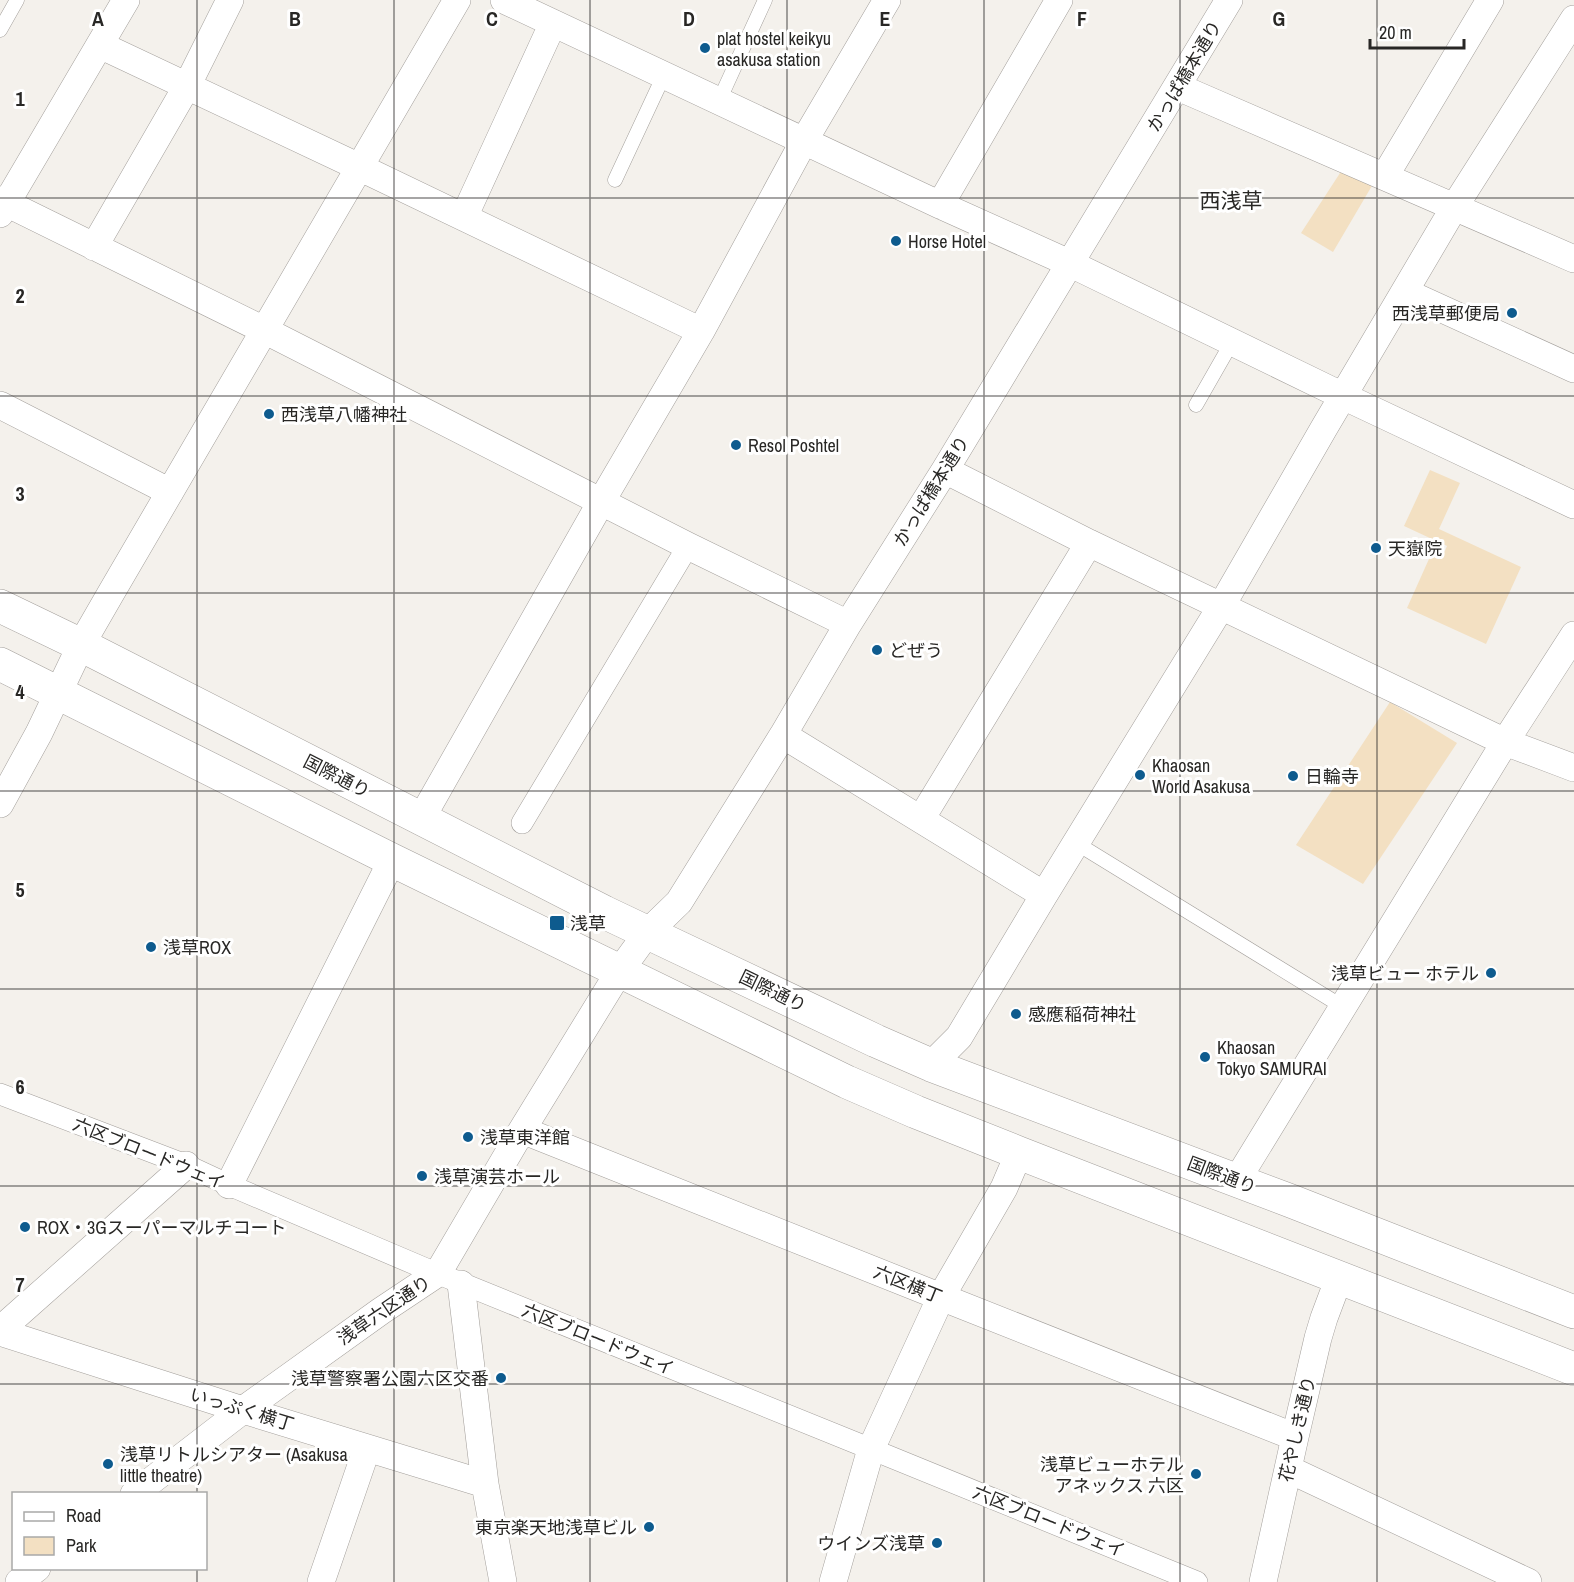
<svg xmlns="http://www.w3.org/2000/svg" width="1574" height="1582" font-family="'Archivo Narrow','Noto Sans JP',sans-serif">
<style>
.green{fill:#f3e0c2}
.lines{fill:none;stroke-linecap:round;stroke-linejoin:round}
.service-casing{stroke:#a39f9b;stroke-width:15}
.pedestrian-casing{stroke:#a39f9b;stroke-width:22}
.minor-casing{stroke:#a39f9b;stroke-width:28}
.secondary-casing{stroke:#a39f9b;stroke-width:34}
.service{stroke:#fff;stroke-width:14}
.pedestrian{stroke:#fff;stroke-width:21}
.minor{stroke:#fff;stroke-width:27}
.secondary{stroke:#fff;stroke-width:33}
.grid{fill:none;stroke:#282725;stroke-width:1.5;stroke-opacity:0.55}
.poi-dot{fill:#0e5b8e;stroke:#fff;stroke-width:2}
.labels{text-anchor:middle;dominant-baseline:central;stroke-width:6;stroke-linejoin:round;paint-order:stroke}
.poi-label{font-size:18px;fill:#282725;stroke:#fff;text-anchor:start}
.street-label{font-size:18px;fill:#282725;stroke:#fff}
.quarter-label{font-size:21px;fill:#282725;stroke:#fff}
.grid-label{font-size:20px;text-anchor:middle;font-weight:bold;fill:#282725;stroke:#fff;stroke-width:6;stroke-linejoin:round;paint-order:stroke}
</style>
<rect width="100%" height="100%" fill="#f4f1ec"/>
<path class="green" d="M1342 170 1373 184 1333 252 1301 233Z
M1430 470 1460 483 1439 529 1521 567 1486 644 1407 608 1433 550 1443 555 1447 546 1404 526Z
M1390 702 1457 743 1363 884 1296 845Z"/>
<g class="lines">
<defs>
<path id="service" d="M0 30 17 0
M719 101 765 0
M615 180 664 75
M1196 405 1232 342
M1076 843 1343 1007"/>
<path id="pedestrian" d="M522 823 688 546
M0 1094 186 1165 229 1185 424 1268 871 1449 1197 1582"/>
<path id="minor" d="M504 0 940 205 1069 263 1343 396 1574 505
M100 45 359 167 701 331
M1178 87 1574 259
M1385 176 1490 0
M0 200 264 330 688 546 848 624
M940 205 1059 0
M0 214 126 0
M464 217 553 23
M94 247 187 86 230 0
M1405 292 1574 369
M0 405 170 492
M945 470 1089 543 1505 742 1574 768
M783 735 1044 895
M0 804 39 733 81 645 111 593 457 0
M421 819 601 502 701 331 804 141 887 0
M921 819 1089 543
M931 1065 959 1037 1044 895 1222 605 1324 428 1455 206 1574 19
M522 1130 941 1297 1295 1437
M1237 1180 1505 742 1574 635
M229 1185 392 860
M461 1284 485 1484 503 1582
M0 1330 186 1165
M0 1332 243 1410 485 1484
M1288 1469 1528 1582
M134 1494 243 1410 381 1311 438 1273 522 1130 619 972 648 932 679 902 783 735 848 624 945 470 1229 0
M19 1582 37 1568
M321 1582 367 1448
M833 1582 871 1449 941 1297 1004 1188 1019 1153
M1263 1582 1295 1437 1318 1338 1324 1318 1339 1278"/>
<path id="secondary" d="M0 606 81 645 604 912 876 1041 931 1065 1291 1201 1574 1312
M0 664 392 860 847 1082 916 1112 1019 1153 1574 1369"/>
</defs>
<use href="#service" class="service-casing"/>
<use href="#pedestrian" class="pedestrian-casing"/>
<use href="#minor" class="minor-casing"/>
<use href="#secondary" class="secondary-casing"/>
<use href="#service" class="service"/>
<use href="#pedestrian" class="pedestrian"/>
<use href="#minor" class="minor"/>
<use href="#secondary" class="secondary"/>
</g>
<path class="grid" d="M197 0V1494M394 0V1582M590 0V1582M787 0V1582M984 0V1582M1180 0V1582M1377 0V1582M0 198H1574M0 396H1574M0 593H1574M0 791H1574M0 989H1574M0 1186H1574M0 1384H1574M197 1568V1582"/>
<g class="poi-dot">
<circle cx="705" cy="48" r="6"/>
<circle cx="896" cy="241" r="6"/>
<circle cx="1512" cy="313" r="6"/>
<circle cx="269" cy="414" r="6"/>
<circle cx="736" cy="445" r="6"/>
<circle cx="1376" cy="548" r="6"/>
<circle cx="877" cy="650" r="6"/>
<circle cx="1140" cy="775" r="6"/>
<circle cx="1293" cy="776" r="6"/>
<rect x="549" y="915" width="16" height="16" rx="3"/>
<circle cx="151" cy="947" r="6"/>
<circle cx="1491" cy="973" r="6"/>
<circle cx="1016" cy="1014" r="6"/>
<circle cx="1205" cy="1057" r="6"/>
<circle cx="468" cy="1137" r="6"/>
<circle cx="422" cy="1176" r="6"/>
<circle cx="25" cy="1227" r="6"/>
<circle cx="501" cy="1378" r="6"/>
<circle cx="108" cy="1464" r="6"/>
<circle cx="1196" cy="1474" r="6"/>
<circle cx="649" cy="1527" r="6"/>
<circle cx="937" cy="1543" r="6"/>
</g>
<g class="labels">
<g class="poi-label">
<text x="717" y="38">plat hostel keikyu<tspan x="717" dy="21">asakusa station</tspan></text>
<text x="908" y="241">Horse Hotel</text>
<text x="1500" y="313" text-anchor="end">西浅草郵便局</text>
<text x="281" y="414">西浅草八幡神社</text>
<text x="748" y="445">Resol Poshtel</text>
<text x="1388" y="548">天嶽院</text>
<text x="889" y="650">どぜう</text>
<text x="1152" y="765">Khaosan<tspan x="1152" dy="21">World Asakusa</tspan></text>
<text x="1305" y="776">日輪寺</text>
<text x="570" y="923">浅草</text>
<text x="163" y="947">浅草ROX</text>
<text x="1479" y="973" text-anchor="end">浅草ビュー ホテル</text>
<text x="1028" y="1014">感應稲荷神社</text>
<text x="1217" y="1047">Khaosan<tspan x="1217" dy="21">Tokyo SAMURAI</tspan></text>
<text x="480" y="1137">浅草東洋館</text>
<text x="434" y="1176">浅草演芸ホール</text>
<text x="37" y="1227">ROX・3Gスーパーマルチコート</text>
<text x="489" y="1378" text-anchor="end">浅草警察署公園六区交番</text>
<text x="120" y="1454">浅草リトルシアター (Asakusa<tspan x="120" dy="21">little theatre)</tspan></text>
<text x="1184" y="1464" text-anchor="end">浅草ビューホテル<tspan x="1184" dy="21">アネックス 六区</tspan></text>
<text x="637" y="1527" text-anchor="end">東京楽天地浅草ビル</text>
<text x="925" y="1543" text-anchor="end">ウインズ浅草</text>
</g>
<g class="street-label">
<text transform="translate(1184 76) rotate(-59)">かっぱ橋本通り</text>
<text transform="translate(931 491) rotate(-58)">かっぱ橋本通り</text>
<text transform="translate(337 776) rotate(27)">国際通り</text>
<text transform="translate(773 991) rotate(26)">国際通り</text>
<text transform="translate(149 1153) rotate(22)">六区ブロードウェイ</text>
<text transform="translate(1222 1175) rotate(21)">国際通り</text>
<text transform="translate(908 1284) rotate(22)">六区横丁</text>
<text transform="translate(384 1310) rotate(-34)">浅草六区通り</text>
<text transform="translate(598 1339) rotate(22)">六区ブロードウェイ</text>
<text transform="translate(242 1409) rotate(17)">いっぷく横丁</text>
<text transform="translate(1297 1429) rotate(-77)">花やしき通り</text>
<text transform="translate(1049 1521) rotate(22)">六区ブロードウェイ</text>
</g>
<g class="quarter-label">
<text x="1231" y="200">西浅草</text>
</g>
</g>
<g class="grid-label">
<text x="98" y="26">A</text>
<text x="295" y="26">B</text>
<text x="492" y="26">C</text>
<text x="689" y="26">D</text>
<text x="885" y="26">E</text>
<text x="1082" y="26">F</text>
<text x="1279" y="26">G</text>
<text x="20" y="106">1</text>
<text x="20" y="303">2</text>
<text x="20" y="501">3</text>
<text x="20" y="699">4</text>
<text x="20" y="897">5</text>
<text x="20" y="1094">6</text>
<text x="20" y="1292">7</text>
</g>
<rect x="12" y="1492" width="195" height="78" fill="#ffffff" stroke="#a9a9a8" stroke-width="1.5"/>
<rect x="24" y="1512" width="30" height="9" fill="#ffffff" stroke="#a9a9a8" stroke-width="1.5"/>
<text x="66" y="1522" font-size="18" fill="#282725">Road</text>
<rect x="24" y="1537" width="30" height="18" fill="#f3e0c2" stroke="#a9a9a8" stroke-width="1.5"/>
<text x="66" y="1552" font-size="18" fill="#282725">Park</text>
<path d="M1370 39v9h94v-9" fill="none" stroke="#282725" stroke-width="3"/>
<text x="1379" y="39" font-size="18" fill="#282725" stroke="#ffffff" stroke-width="4.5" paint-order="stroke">20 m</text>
</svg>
